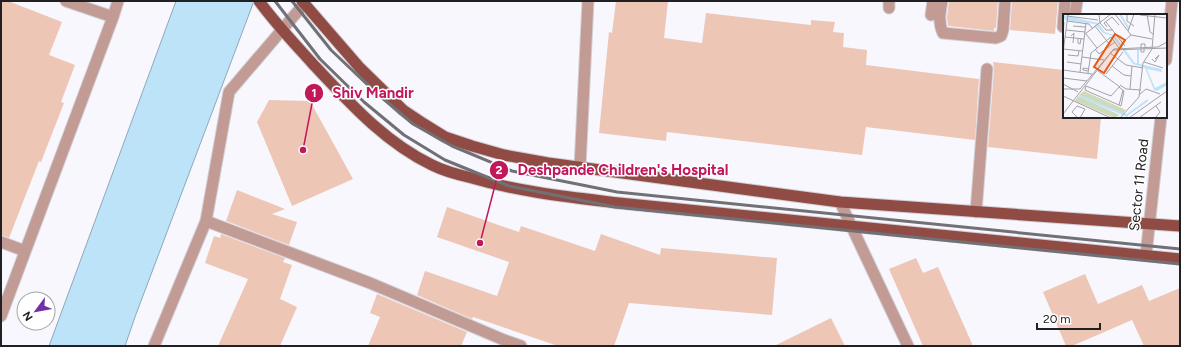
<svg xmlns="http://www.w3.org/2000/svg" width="1181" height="347" font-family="Figtree,sans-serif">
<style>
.water{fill:#bde3f9;stroke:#8ea8b9}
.building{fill:#edc6b6}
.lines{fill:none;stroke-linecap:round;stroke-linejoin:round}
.minor-casing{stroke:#d1d0d7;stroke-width:13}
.primary-casing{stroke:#d1d0d7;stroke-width:13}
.minor{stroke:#c39b95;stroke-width:11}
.primary{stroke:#904c44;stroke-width:11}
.rail{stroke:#717075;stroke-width:3}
.labels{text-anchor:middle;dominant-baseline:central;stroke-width:3;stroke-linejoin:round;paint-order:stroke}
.street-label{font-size:14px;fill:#212023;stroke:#fff}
.inset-river{fill:none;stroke:#bde3f9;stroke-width:2}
.inset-road{fill:none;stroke:#a2a1a6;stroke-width:1}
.view{fill:#e8590c;fill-opacity:0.15;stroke:#e8590c;stroke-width:2}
.inset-edge{fill:none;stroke:#212023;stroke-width:2}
.leader{fill:none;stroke:#c2185b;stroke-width:1.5}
.callout-dot{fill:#c2185b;stroke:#fff;stroke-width:1.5}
.mark-label{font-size:12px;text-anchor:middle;font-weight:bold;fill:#fff}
.callout-label{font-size:15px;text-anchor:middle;font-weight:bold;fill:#c2185b;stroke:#fff;stroke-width:3;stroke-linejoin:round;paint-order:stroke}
</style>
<rect width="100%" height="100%" fill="#f8f7fe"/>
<path class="water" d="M176 1H254L135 317 125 346H49Z"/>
<path class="building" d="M1 1H8L62 22 49 55 75 65 61 102 64 103 41 162 39 161 9 238 1 235Z
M616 1H668L664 38 702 43 706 13 811 25V20L835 22 833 32 844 33 843 47 867 50 866 65 979 79 975 140 866 127 862 155 667 132 666 141 599 133 609 32 612 33Z
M949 1H998L996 28H994V31L948 26 947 18Z
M1012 1H1058L1055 34 1010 30Z
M993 62 1064 70V117H1101L1097 159 988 147 994 70Z
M269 100 310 101 353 179 292 206 257 122Z
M237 190 285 209 272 214 297 222 289 245 226 221Z
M447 207 519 232 521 226 595 251 601 234 660 255 661 248 777 258 772 315 629 303 614 346H558L473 317 472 319 417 295 425 271 497 296 509 262 437 237Z
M221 234 285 258 283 262 292 265 280 299 297 307 280 346H218L248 279 205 263 214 236 220 238Z
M916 258 923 273 938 267 973 346H923L889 269Z
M1085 274 1098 304 1142 285 1149 301 1180 288V346H1144L1132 320 1072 346H1066L1043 292Z
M377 294 467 332 461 346H368L380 317 370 313Z
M831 318 845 346H774Z"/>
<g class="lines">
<defs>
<path id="minor" d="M66 1 113 17
M942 1C940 12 938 23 943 33L996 38 1001 36 1003 30 1005 1
M889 8V1
M931 15 933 1
M1075 15 1077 1
M1063 27 1065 1
M1166 60 1172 1
M580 167 588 1
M840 202 908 346
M976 212 987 69
M206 221 370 283 504 340 521 346
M1 242 25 251
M1146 255 1161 117
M1 316 113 17 118 1
M154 346 206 221 229 92 304 4"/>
<path id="primary" d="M259 1C275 23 294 43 312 63 348 101 384 142 432 165 444 171 459 175 472 178 520 192 569 197 619 203L1180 259
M302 1 360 68 403 110 424 124 445 137 472 146 504 155 548 163 840 202 1180 226"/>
</defs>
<use href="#minor" class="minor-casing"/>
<use href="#primary" class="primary-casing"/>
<use href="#minor" class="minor"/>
<use href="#primary" class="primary"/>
<path class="rail" d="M275 1 320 59 364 102 404 135 445 160 509 186 615 207 1180 264
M292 1 331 50 374 91 413 124 452 146 512 171 617 192 1180 249"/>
</g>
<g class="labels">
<g class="street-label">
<text transform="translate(1139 185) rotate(-84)">Sector 11 Road</text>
</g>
</g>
<g transform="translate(1063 14)">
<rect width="104" height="104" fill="#f8f7fe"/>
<path d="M21 77 63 96 59 100 16 81ZM15 82 57 101 51 104 12 87Z" fill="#cedbba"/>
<path d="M0 1 35 9 42 18 51 21 72 49 98 55 99 58 84 55 92 74 104 68V71L94 77 91 76 82 54 70 50 49 22 40 19 32 10 2 6Z" fill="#bde3f9"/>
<path class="inset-river" d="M57 0 66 15M75 51V36M16 82 65 102M64 101 85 86"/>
<path class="inset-road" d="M36 0 37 9 43 16H50M52 0 68 21 89 25M64 0V7L71 12M84 0 87 18 90 20M77 1 104 4M4 2 35 6M4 7 26 10 30 15M43 8 62 32M10 12 22 13M32 12 47 31M44 13 41 9 49 3 56 11M3 16 22 18M65 17 71 0M22 20 48 0M23 20 34 34M0 22 1 8M8 22 11 19 10 29M2 23 21 25M15 24V29L17 30 18 25M59 29 68 21M81 34V38H78V30H82V33M0 35 19 37M32 35 36 40 52 28M89 35 92 0M0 39 5 0M47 39 63 51 80 54M5 41 15 42 16 37M19 43 41 46M89 45 92 48 96 41 92 45M4 48 18 50M81 48 100 54M49 52 61 61 68 62M0 56 29 60M25 57 20 56V54L26 55M35 57 57 73M17 58 23 9M25 59 28 39 48 23 56 34M43 60 60 38M0 64 24 67M0 70 15 78M57 71 63 75 78 76M23 72 22 76 58 92 61 77 56 73M23 72 48 82 57 72M0 75H17L51 35 95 33 104 28M67 75 69 52M77 80 83 75 97 80M0 82 48 104M56 91 60 76M93 92 97 98 93 103M0 100 50 36 104 34M15 104 9 98 14 92 22 95 17 104M57 104 76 83 80 49 89 35M66 104 104 77M76 104 98 88"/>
<path class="view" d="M52 20 62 26 41 59 31 53Z"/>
<rect width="104" height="104" class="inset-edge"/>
</g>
<path class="leader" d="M303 150L314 93M480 243L499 170"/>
<g class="callout-dot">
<circle cx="303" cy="150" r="4"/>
<circle cx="480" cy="243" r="4"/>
<circle cx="314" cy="93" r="10"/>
<circle cx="499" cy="170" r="10"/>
</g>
<g class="mark-label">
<text x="314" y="97">1</text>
<text x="499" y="174">2</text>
</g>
<g class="callout-label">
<text x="373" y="98">Shiv Mandir</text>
<text x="623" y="175">Deshpande Children's Hospital</text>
</g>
<rect width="1181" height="347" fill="none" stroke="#212023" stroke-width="4"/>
<g transform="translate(36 311) rotate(238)"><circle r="19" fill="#ffffff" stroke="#a6a6a7"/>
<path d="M0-3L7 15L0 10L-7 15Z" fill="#7130a5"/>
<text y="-6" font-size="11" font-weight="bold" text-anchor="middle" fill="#212023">N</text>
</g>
<path d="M1037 323v6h63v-6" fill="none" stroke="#212023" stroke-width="2"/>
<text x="1043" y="323" font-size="12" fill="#212023" stroke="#ffffff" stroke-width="3" paint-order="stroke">20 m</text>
</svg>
